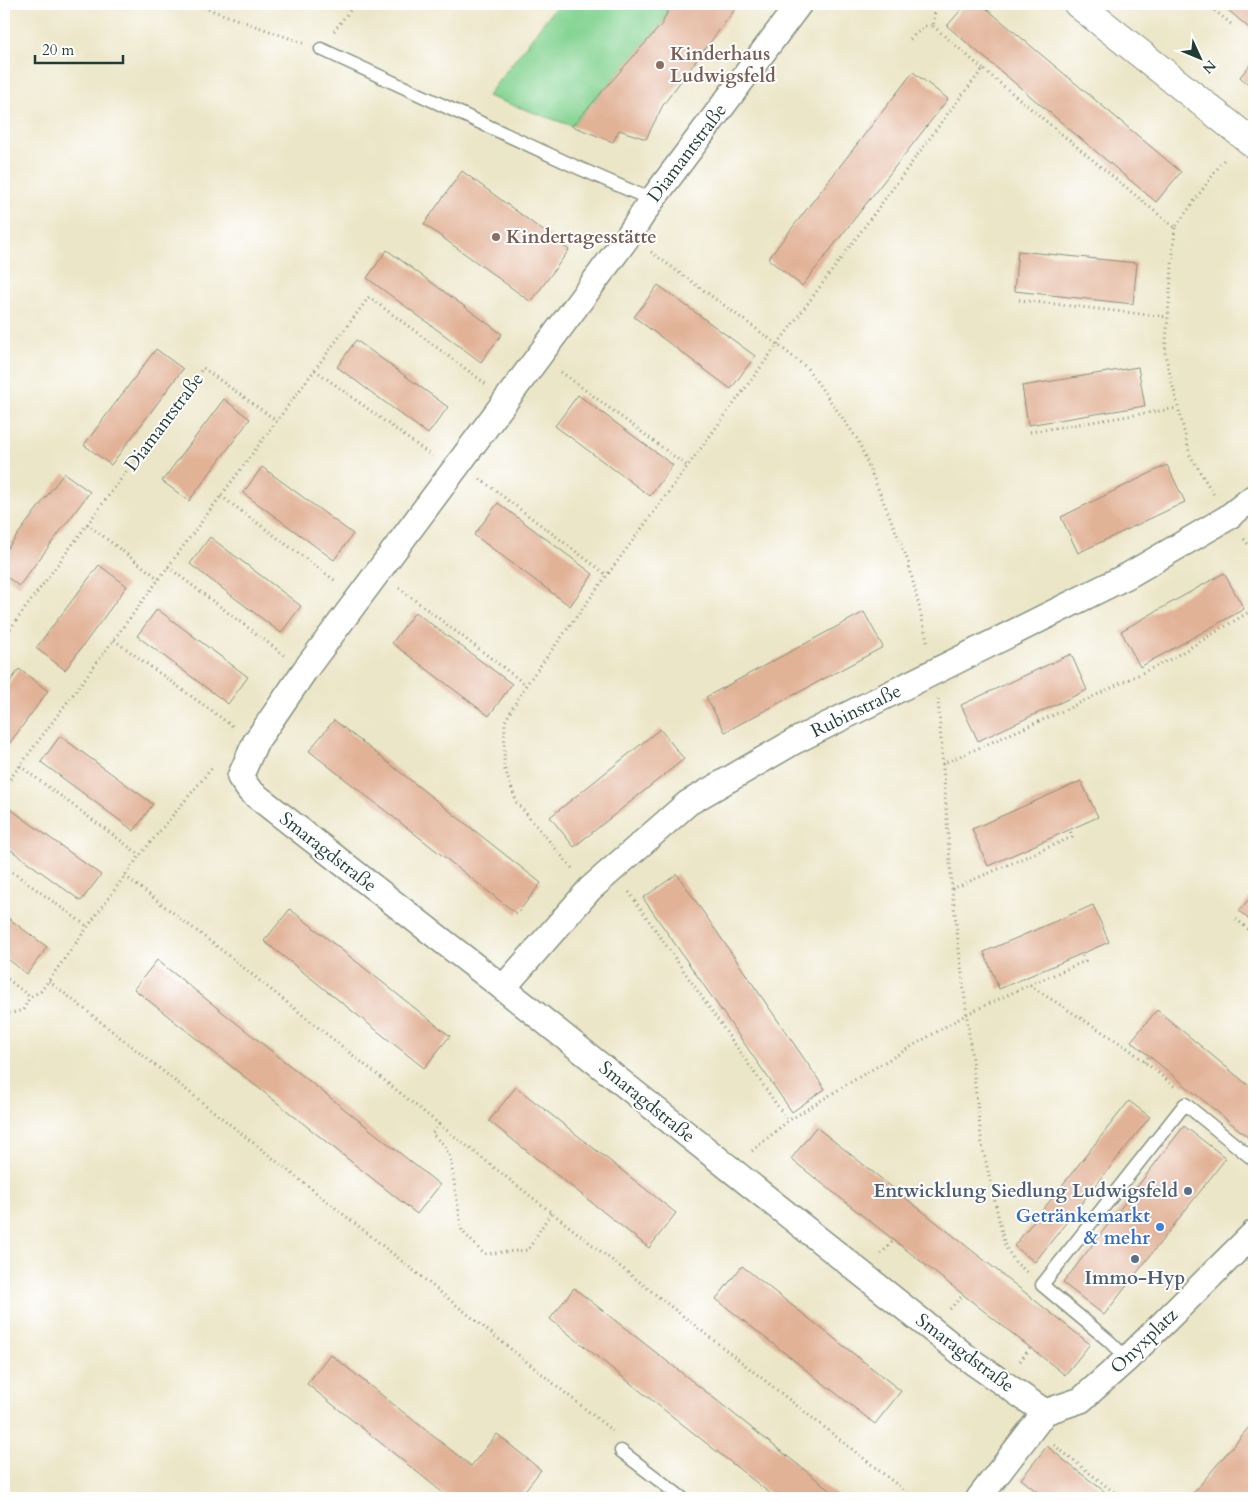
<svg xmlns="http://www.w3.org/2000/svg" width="1258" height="1502" font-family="Cardo,serif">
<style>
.green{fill:#85d493;stroke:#528864}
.building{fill:#e2b297}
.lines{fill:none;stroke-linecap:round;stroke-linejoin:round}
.lane-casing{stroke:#86927e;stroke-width:15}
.street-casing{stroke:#86927e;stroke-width:28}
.secondary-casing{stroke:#86927e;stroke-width:30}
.path{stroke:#86927e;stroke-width:3;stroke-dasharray:1 4;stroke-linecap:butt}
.lane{stroke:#fff;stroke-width:12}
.street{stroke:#fff;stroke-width:25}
.secondary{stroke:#fff;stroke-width:28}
.education-dot{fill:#8d6e63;stroke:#fff;stroke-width:2}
.service-dot{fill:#5c6f8a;stroke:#fff;stroke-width:2}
.shop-dot{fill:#3f7fe0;stroke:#fff;stroke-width:2}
.labels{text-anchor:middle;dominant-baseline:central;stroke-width:4;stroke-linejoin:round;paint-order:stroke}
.education-label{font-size:19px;font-weight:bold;fill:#785e54;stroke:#fff;text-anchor:start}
.street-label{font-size:19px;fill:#1f3d34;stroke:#fff}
.service-label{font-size:19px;font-weight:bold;fill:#4e5e75;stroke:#fff;text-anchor:end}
.shop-label{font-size:19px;font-weight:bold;fill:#366cbe;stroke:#fff;text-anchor:end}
</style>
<rect width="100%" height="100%" fill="#fff"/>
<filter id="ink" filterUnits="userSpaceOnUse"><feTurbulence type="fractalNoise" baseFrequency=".02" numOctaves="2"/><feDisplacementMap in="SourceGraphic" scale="10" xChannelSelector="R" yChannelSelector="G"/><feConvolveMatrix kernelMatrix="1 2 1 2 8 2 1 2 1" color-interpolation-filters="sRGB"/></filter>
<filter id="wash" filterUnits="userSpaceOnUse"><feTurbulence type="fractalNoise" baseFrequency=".0096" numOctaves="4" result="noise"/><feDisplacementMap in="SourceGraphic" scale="20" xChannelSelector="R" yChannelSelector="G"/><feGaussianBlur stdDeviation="1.12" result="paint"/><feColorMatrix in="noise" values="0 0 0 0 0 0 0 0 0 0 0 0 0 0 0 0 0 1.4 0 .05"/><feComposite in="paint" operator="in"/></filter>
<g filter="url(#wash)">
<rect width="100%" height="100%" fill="#ece6c8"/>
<path class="green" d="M558 4H671L662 24 572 126 487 96Z"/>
<g id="blocks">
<path class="building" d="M671 4H739L663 105 646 139 619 130 613 142 572 126 662 24Z
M966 4H981L1181 172 1156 202 947 26Z
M1221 4H1254V32Z
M1254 60V89L1240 77Z
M913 72 948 99 802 286 768 259Z
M462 171 569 250 531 302 424 224Z
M387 250 502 334 481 362 367 278Z
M1018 251 1137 263 1133 304 1014 291Z
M658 285 755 356 731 389 634 317Z
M356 340 448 407 428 434 337 367Z
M156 349 183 369 111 465 84 445Z
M1138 367 1145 406 1028 425 1022 386Z
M578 395 673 465 650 496 555 426Z
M224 399 250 419 189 501 162 481Z
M1167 465 1185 502 1078 553 1061 517Z
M262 467 353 534 334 560 243 493Z
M64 473 90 492 19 586 4 575V553Z
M498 503 593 574 570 606 474 535Z
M210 537 301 606 281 633 190 564Z
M99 565 127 586 65 670 36 648Z
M1224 573 1244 609 1140 667 1121 631Z
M157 609 248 677 228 704 137 636Z
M415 612 512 684 489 716 392 643Z
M864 612 883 647 725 732 706 697Z
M1071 654 1087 690 978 741 961 705Z
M19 669 48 691 4 751V690Z
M334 720 541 883 517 914 309 751Z
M660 729 684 759 574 847 550 817Z
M60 736 153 804 134 831 41 762Z
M1081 781 1098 817 988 866 972 829Z
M9 808 101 875 81 901 4 845V815Z
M677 874 825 1089 792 1112 643 898Z
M1254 893V924L1239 911Z
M1093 905 1109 942 999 989 984 952Z
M290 909 450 1036 424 1068 264 941Z
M4 915 47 947 27 974 4 956Z
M157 960 440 1185 417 1214 134 989Z
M1157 1010 1254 1090V1142L1131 1041Z
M516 1087 676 1213 649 1248 489 1121Z
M1129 1101 1150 1117 1035 1262 1014 1246Z
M1184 1126 1226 1158 1104 1315 1063 1283Z
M816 1127 1090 1344 1065 1375 791 1159Z
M742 1266 901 1391 875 1424 716 1299Z
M574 1288 715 1399 840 1498H776L644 1394 550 1319Z
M330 1354 471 1466 497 1434 541 1470 519 1498H445L447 1496 307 1384Z
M1254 1421V1486L1243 1498H1189Z
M1047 1446 1070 1465 1113 1498H1045L1021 1479Z"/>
</g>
</g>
<g filter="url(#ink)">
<use href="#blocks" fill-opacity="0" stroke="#86927e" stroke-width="1"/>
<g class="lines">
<defs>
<path id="lane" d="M321 49 572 165 652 200
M1127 1359 1109 1341 1042 1285 1185 1104 1254 1160
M621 1451 682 1498"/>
<path id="street" d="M799 4 652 200 629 235 305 670 255 743 240 777 250 791 503 988 974 1363 1045 1412
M503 988 590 889 688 803 795 741 1129 575 1227 518 1254 497
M1045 1412 1081 1400 1127 1359 1254 1233
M979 1498 1045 1412"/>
<path id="secondary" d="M1078 4 1254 144"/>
</defs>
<use href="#lane" class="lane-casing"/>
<use href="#street" class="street-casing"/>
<use href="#secondary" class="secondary-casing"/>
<path class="path" d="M194 4 303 43
M1207 4 1231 24
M933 26 983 69
M334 31 355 4
M910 39 925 26H933L936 4
M1175 228 1165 354 1190 455 1214 495
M651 252 777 344 807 368 858 440 908 561 928 644
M1019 300 1167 317
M315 370 432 456
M561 372 687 466
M1030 432 1178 408
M480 479 607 575
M221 496 337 582
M87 524 159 579
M1244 539 1254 552
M168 567 284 655
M399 588 526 685
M4 637 203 368 277 421
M114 640 235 728
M938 699 952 889 982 1145 1005 1246 1016 1263 1027 1272
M942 764 1065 710 1171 659 1254 609
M20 766 140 855
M4 787 369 297 486 384
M4 866 88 927
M572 868 517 803 504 767 505 721 526 685 955 104 983 69 1175 228 1225 158
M125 876 215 945 439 1124 914 1498
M952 889 1072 837 1070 829
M629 892 788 1121
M1236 919 1254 934
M4 976 30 997 41 991 140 855 212 768
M49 981 362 1229 615 1433
M1030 985 1085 961 1082 954
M4 1015 23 1010 30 997
M1144 1062 1149 1056
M439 1124 432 1134 443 1144 450 1157 462 1231 484 1254 528 1250 551 1212
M752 1151 788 1121 849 1083 967 1014 1029 985 1129 1049 1174 1086
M881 1254 894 1240
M950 1309 963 1295
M1020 1361 1030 1348
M1054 1445 1120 1497
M1019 1492 1027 1498"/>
<use href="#lane" class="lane"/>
<use href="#street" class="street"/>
<use href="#secondary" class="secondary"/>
</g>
</g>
<g class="education-dot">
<circle cx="660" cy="65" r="5"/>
<circle cx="496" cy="237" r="5"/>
</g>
<g class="service-dot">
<circle cx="1188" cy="1191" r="5"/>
<circle cx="1135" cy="1259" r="5"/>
</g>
<circle class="shop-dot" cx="1160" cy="1227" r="5"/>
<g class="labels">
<g class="education-label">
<text x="670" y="54">Kinderhaus<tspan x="670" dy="22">Ludwigsfeld</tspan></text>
<text x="506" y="237">Kindertagesstätte</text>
</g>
<g class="street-label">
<text transform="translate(687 153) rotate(-53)">Diamantstraße</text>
<text transform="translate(164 422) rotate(-53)">Diamantstraße</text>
<text transform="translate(856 711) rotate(-26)">Rubinstraße</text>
<text transform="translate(328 852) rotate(38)">Smaragdstraße</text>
<text transform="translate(647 1102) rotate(39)">Smaragdstraße</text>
<text transform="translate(1144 1341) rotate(-44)">Onyxplatz</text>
<text transform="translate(965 1353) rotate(37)">Smaragdstraße</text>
</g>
<g class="service-label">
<text x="1178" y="1191">Entwicklung Siedlung Ludwigsfeld</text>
<text x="1135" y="1278" text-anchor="middle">Immo-Hyp</text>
</g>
<g class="shop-label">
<text x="1150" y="1216">Getränkemarkt<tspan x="1150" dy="22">&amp; mehr</tspan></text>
</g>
</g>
<rect width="1258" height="1502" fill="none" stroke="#fff" stroke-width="20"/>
<g transform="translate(1200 58) rotate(134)" stroke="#ffffff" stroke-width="4" paint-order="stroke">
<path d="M0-4L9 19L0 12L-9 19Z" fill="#1f3d34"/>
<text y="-8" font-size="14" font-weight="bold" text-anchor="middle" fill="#1f3d34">N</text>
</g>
<path d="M35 55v8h88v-8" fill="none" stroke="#1f3d34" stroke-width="2.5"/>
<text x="42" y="55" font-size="15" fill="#1f3d34" stroke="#ffffff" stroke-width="4" paint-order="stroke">20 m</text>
</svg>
